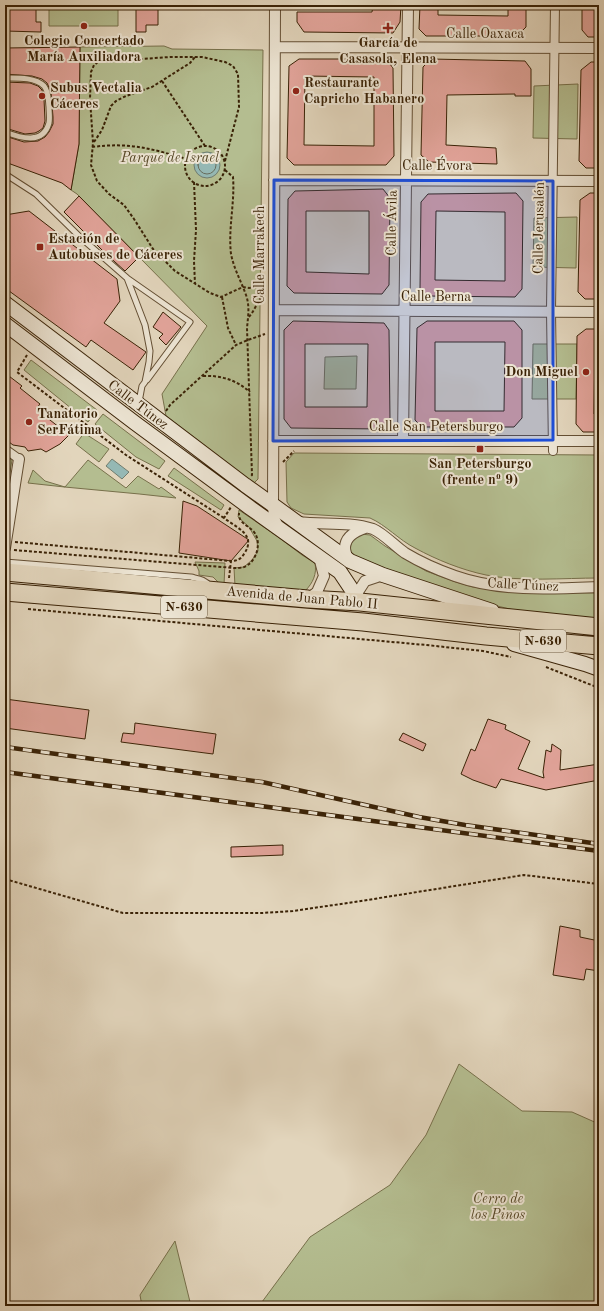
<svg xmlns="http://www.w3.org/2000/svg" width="604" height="1311" font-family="'Old Standard TT',serif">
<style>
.green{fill:#b4bd90;stroke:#77704b}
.water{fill:#95b8b4;stroke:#717c6e}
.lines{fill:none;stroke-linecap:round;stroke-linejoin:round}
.shore{stroke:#686d5d;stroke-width:1}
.building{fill:#e1a399;stroke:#3a2206;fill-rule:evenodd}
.service-casing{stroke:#644f34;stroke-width:7}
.pedestrian-casing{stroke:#644f34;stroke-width:10}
.minor-casing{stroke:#644f34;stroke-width:12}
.secondary-casing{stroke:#3a2206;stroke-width:16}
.trunk-casing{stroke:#3a2206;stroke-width:19}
.path{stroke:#3a2206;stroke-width:2;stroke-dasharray:3 2;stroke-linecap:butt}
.service{stroke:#ece4d3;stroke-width:5}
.pedestrian{stroke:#ece4d3;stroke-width:8}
.minor{stroke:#ece4d3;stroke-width:10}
.secondary{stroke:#ece4d3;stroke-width:14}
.trunk{stroke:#e2d5bc;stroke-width:17}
.rail-casing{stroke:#3a2206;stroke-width:4.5}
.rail{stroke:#ece4d3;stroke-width:3;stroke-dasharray:9;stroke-linecap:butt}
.marked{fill:#1d4ed8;fill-opacity:0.2;stroke:#1d4ed8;stroke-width:3;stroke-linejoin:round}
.poi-dot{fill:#8f2418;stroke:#ece4d3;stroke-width:1.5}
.labels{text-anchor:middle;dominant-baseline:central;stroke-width:4;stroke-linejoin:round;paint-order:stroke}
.shield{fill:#ece4d3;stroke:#6f5c44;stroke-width:1}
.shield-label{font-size:13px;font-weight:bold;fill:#3a2206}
.street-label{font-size:14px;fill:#3a2206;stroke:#ece4d3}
.poi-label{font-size:14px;font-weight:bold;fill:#3a2206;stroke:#ece4d3;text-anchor:start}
.park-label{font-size:14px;font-style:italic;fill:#584928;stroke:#ece4d3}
</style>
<rect width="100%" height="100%" fill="#e2d5bc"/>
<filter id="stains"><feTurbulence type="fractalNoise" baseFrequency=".005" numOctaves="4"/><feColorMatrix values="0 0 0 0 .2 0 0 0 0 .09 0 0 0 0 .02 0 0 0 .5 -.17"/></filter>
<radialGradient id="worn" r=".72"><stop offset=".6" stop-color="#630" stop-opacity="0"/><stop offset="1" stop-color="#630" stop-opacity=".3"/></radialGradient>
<path class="green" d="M49 5H118V26H49Z
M164 46 172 49 263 50 258 479 254 483 166 416 162 394 207 326 77 194 71 190 79 144 80 47Z
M578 84 577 139 533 138 534 86Z
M577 217 576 268 533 267 534 218Z
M533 344H577L576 399H532Z
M357 356 356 389H324L325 357Z
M31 360 97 410 88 422 24 370Z
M103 414 165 461 159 469 136 457 95 424Z
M84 433 109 449 99 462 76 444Z
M294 453 599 455V578C564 578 520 582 486 575 462 570 437 560 415 548 399 540 386 525 370 518L304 514 291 508 287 502 286 462Z
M5 455 12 460 5 503Z
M88 460 126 488 138 476 159 489 161 487 176 498C127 492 77 489 28 483L33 470 45 481 65 487Z
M174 468 224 505 221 510 168 476Z
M239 510 277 536 302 555 315 563C317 574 313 583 305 591L235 586 234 568 244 567 252 560 258 551 257 541 249 527 238 517Z
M361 534 370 535 385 546 426 571 456 582 473 587 509 592 599 593V620L522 612 481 602 403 576 352 555C348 545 352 540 361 534Z
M195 562 225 563 224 585 219 583 213 577 199 575V571Z
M459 1064 522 1111 572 1112 599 1124V1306H259L310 1237 390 1185 426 1135Z
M175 1241 191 1306H142L140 1295Z"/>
<path class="water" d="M194 165a13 13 0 1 1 26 0a13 13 0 1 1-26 0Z
M112 459 129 472 122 479 106 466Z"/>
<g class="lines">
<path class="shore" d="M198 165a9 9 0 1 1 18 0a9 9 0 1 1-18 0Z"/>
</g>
<path class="building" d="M5 5H36V22H41V32L5 31Z
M136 5H158V25H146V32H136Z
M373 5H401L400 22 393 33 304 32 297 22V12H372Z
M420 5H438V15L508 16V5H526V27L517 36H426L419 29Z
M582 5H599V37H588L582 30Z
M80 47 79 144 71 190 62 183 5 162V136L24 142 38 141 45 137 49 132 53 124V117L51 92 47 83 42 79 32 76 5 74V48Z
M299 59H386L393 68 394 156 386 165H294L287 158 289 66ZM305 76 374 77V146L304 145Z
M431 59 525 61 531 69V96H515V94L447 95 446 145 496 148 497 164 429 162 421 155 423 67Z
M591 62H599V79H597L596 147H599V168H586L579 161 581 70Z
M5 82 30 83 38 86 42 90 44 99 45 121 43 128 39 131 35 133 25 134 5 128Z
M383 189 390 198 389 285 382 294 294 293 287 286 288 199 295 191ZM306 211H369V274L306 272Z
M516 193 523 201 522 289 515 297 427 296 420 289 421 202 428 194ZM436 211 505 212V281L435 280Z
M590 193H599V299H585L578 292 580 200Z
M79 196 139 257 125 271 105 253 64 212Z
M29 211 117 279 120 301 104 323 146 352 133 370 91 340 86 347 5 288V215Z
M163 312 181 327 166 345 159 338 163 334 153 327Z
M293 321 384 323 389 330 390 421 382 429 291 428 284 419V330ZM305 344H368L367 407H305Z
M427 321H514L522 330V418L514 427H422L415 420 417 328ZM435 342H505L504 411H435Z
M586 329H599V345H595L594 414H599V432H583L576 424 577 336Z
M5 373 22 386 20 388 40 404 36 409 69 435 60 444 46 452 41 449 28 451 25 447 13 445 5 439Z
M183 501 197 506 249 540 231 561 179 553Z
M5 699 89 710 85 739 5 728Z
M488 719 506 725 505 729 530 741 518 769 544 778 543 772 546 750 551 752 552 744 561 750 560 770 599 764V780L546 790 501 779 496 788 473 780 461 774 471 749 475 751Z
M135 723 216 734 213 754 121 742 123 733 134 734Z
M403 733 426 744 423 751 399 740Z
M283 845V855L231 857V847Z
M560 926 580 930V937L599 941V971L586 969 584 980 553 975Z"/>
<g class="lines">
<defs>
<path id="service" d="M5 78C17 78 35 77 44 86 49 92 48 99 49 107 49 112 50 118 49 123 43 145 21 138 5 132
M5 174 36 194 80 237 127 278 145 325 150 351 149 362 145 382 142 386 139 402
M127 278 190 322 147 380
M5 562 191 577C199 579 204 579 210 586"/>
<path id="pedestrian" d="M5 449 19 459
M553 451 551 311 555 5"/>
<path id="minor" d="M275 5 273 505 274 518 279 528
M275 47 599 48
M274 180 599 181
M274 310 599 312
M273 441H599
M403 441 408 5
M298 522C323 525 349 521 373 529 383 533 396 547 405 553 420 562 438 570 455 576 500 592 552 589 599 587
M5 548 19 459
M350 561C348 558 345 552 345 548 345 537 356 531 365 528
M356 595 365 581 383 575
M308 599 317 592 324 576 319 557"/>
<path id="secondary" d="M5 303 245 485 273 505 350 561 383 575 492 611
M5 324 135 423 249 507 340 572 360 602
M514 644 585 664 599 669"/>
<path id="trunk" d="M5 572 308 599 360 602 599 627
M5 592 363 622 486 636 599 646"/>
</defs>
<use href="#service" class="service-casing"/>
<use href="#pedestrian" class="pedestrian-casing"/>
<use href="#minor" class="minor-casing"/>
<use href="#secondary" class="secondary-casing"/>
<use href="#trunk" class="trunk-casing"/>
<path class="path" d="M162 81 205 146
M94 142 102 130 111 106 116 101 126 96 152 87 190 63 195 57
M185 166a20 20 0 1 1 40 0a20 20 0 1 1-40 0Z
M92 147C130 142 152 149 187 159
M225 161 239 107 238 74 233 66 225 62 202 57H170L98 62 94 65 91 72 90 99 93 143 91 165 97 181 109 194 124 205 134 219 153 249 175 271 210 293 221 297 243 287 249 288 257 287 265 283
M225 170 233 177C235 203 228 228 231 254 234 269 241 281 246 295 250 306 248 317 247 328L252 475 251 476
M194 182 196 230 194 261 195 284
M222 297 228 328 236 345
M249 317 252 313 263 294
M27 355 17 372 126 455 224 518
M203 376C221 375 236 380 250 392
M166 411 170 405 236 345 248 340 265 334
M283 462 294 451
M15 542 231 561
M14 550 234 568C237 568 241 568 244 567 257 562 262 542 254 532 248 525 238 523 239 513
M229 578 231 561C237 561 241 559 244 554 257 535 237 528 224 518L231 507
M28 609 426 645 483 651 511 657
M546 667 599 688
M5 879 123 913H262L293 911 361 901 524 875 599 884"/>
<use href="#service" class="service"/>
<use href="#pedestrian" class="pedestrian"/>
<use href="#minor" class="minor"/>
<use href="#secondary" class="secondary"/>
<use href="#trunk" class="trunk"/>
<defs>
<path id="rail" d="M5 747 262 782 419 817 465 825 599 844
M5 772 599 851"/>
</defs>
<use href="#rail" class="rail-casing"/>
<use href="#rail" class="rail"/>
</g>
<path class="marked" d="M274 180 553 181V440L273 441Z"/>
<g class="poi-dot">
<circle cx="84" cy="26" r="4"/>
<path d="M386 22h4v4h4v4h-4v4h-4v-4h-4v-4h4z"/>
<circle cx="296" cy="91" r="4"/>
<circle cx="42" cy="96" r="4"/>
<rect x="36" y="243" width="8" height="8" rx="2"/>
<circle cx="586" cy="372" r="4"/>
<circle cx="29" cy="422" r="4"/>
<rect x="476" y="445" width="8" height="8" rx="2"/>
</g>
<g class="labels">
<g class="shield">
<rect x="161" y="596" width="46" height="22" rx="3"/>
<rect x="520" y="630" width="46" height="22" rx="3"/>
</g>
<g class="shield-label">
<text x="184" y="607">N-630</text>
<text x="543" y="641">N-630</text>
</g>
<g class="street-label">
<text x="485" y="34">Calle Oaxaca</text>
<text x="437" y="166">Calle Évora</text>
<text transform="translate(392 223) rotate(-89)">Calle Ávila</text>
<text transform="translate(539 228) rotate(-89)">Calle Jerusalén</text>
<text transform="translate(260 255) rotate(-90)">Calle Marrakech</text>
<text x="436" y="297">Calle Berna</text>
<text transform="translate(138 405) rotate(37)">Calle Túnez</text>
<text x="436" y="427">Calle San Petersburgo</text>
<text transform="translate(523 585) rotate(3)">Calle Túnez</text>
<text transform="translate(302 598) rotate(5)">Avenida de Juan Pablo II</text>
</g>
<g class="poi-label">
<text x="84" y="41" text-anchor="middle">Colegio Concertado<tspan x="84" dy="16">María Auxiliadora</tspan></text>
<text x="388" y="43" text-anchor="middle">García de<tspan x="388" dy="16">Casasola, Elena</tspan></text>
<text x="304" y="83">Restaurante<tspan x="304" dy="16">Capricho Habanero</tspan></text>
<text x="50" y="88">Subus Vectalia<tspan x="50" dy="16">Cáceres</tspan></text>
<text x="48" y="239">Estación de<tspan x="48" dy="16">Autobuses de Cáceres</tspan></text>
<text x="578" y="372" text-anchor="end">Don Miguel</text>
<text x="37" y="414">Tanatorio<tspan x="37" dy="16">SerFátima</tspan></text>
<text x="480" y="464" text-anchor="middle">San Petersburgo<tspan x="480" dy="16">(frente nº 9)</tspan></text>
</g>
<g class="park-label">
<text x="170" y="158">Parque de Israel</text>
<text x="498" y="1199">Cerro de<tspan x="498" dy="16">los Pinos</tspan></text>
</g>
</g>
<rect width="604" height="1311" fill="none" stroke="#e2d5bc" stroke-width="20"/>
<rect x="6" y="6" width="592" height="1299" fill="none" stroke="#3a2206" stroke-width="2"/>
<rect x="10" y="10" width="584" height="1291" fill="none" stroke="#3a2206"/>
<rect width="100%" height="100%" filter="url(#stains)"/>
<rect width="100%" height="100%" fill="url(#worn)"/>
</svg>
